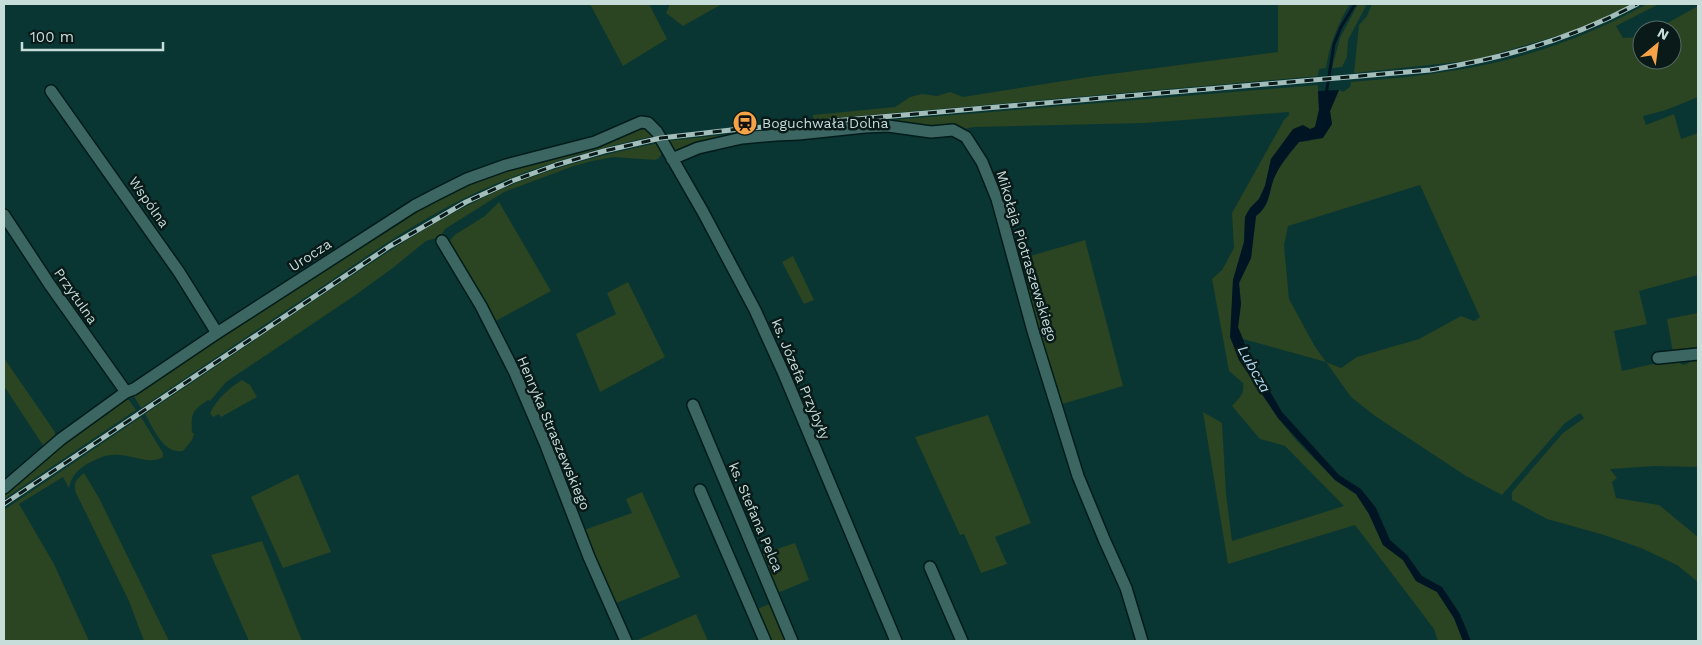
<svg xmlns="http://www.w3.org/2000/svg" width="1702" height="645" font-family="'Work Sans',sans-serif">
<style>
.green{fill:#2b4421;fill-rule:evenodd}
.water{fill:#001523}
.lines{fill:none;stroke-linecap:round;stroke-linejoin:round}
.stream{stroke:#001523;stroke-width:3}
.minor-casing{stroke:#001c1a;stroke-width:14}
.minor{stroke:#3c6661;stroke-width:11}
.rail-casing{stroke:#a3bdba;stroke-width:5}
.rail{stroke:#091a19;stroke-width:3;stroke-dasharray:9;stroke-linecap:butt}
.labels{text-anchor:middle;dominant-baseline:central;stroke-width:5;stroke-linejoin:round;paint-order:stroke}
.poi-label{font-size:14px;fill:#c7ddda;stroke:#091a19;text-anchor:start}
.street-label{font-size:14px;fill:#c7ddda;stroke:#091a19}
.water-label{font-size:15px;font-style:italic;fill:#afd8f1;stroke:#091a19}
</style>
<rect width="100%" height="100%" fill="#093633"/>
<path class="green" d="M590 4H649L667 39 623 66Z
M670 4H722L683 26 666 13Z
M1278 4H1350C1337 25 1330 44 1326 68L1319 69 1318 76 813 120V115L895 107 910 97 922 94 937 96 950 92 963 97 1088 77 1278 52Z
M1358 4H1367L1348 40 1347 57 1342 67 1332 68 1340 38Z
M1372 4H1631L1580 29 1476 60 1354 73 1359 25 1367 16Z
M1647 4H1659L1616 26 1623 38 1642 37V60H1672V30H1655L1698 6V97L1666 110 1643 116 1646 125 1674 114 1681 139 1698 133V275L1639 291 1647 324 1614 331 1622 371 1675 359 1683 365 1689 363 1690 361 1698 359V467L1655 466 1610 469 1617 478 1612 482 1616 498 1659 505 1698 537V582L1677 565 1641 548 1604 535 1547 519 1512 500V492L1563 433 1584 418 1580 413 1565 423 1502 495 1466 476 1375 416 1351 397 1326 362 1243 339 1238 327 1241 304 1239 283 1251 258 1256 216C1272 204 1268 189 1276 174 1282 162 1291 152 1299 142L1309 141 1332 124 1330 111 1339 90 1343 92 1350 87 1351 82C1386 79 1422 76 1457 70 1524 59 1587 37 1647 4ZM1420 185 1480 317 1474 321 1461 316 1419 339 1357 357 1341 368 1326 362 1314 345 1289 299 1284 245 1288 226Z
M1318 85 1319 110 1315 127 1271 159 1265 186 1259 199 1250 208 1245 217 1244 242 1233 280 1232 303 1239 360 1278 418 1296 440 1335 480 1356 494 1369 514 1383 545 1403 560 1416 581 1437 592 1454 618 1463 641H1438L1434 629 1355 525 1228 564 1203 412 1222 423 1226 494 1232 541 1344 506 1285 446 1260 439 1232 406C1239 398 1245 394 1243 383L1229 371 1212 279 1222 270 1234 248 1232 213 1284 120 1289 115V112L1145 123 974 127 964 129 960 126 931 129 866 126 673 153 666 141 771 130Z
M641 126 648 127 655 136C588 150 523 169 461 200 413 224 368 255 323 286 262 326 202 367 141 408L133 395 411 211 476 179Z
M659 143 662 153 659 158 655 160 613 157 592 161 571 167 504 192 445 229 440 237 426 241 394 267 357 294 226 382 210 401 208 400C192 411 191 413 192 432L194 434 192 440 183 451C163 454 154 429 145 414 207 373 268 331 330 290 382 256 433 221 489 195 543 169 601 155 659 143Z
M499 202 551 291 492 323 453 250 450 240 456 234 485 216Z
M1085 240 1123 386 1059 405 1016 257H1027Z
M793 256 814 300 804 304 782 262Z
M628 282 665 357 600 392 576 334 616 314 607 293Z
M1698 313V349L1673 353 1667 319Z
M4 358 55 432 54 439 44 447 4 386Z
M242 380 250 385 257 397 221 417 219 414 213 417 210 413C218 398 228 389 242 380Z
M122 399 129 400 136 410 4 499V492L20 477Z
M988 415 1031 523 995 537 1007 564 981 573 964 534 960 535 915 437Z
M141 417 163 453V457C149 466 129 453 113 455 104 455 95 460 87 464 76 471 72 476 69 488L63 477 19 504 54 564 89 641H4V510Z
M84 473 99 498 169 641H144L129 601 76 493C73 483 76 480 84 473Z
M298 474 331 552 283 568 251 497Z
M642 492 680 577 614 604 581 531 632 513 626 499Z
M262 541 302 641H249L211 555Z
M795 543 809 580 775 594 759 555Z
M772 603 789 641H768L755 610Z
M696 614 708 641H635Z"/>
<path class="water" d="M1339 90 1330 111 1332 124 1323 138 1299 142C1291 152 1282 162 1276 174 1268 189 1272 204 1256 216L1251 258 1239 283 1241 304 1238 327 1251 359 1282 412 1339 475 1361 489 1376 508 1390 540 1407 555 1422 576 1442 587 1460 614 1471 641H1463L1454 618 1437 592 1416 581 1403 560 1383 545 1369 514 1356 494 1335 480 1278 418 1239 360 1230 337 1233 280 1244 242 1245 217 1250 208 1259 199 1265 186 1271 159 1293 129 1303 125 1310 129 1315 127 1319 110 1318 91Z"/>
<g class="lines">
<path class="stream" d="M1326 95 1334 44 1341 27 1355 4"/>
<defs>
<path id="minor" d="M51 91 179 272 217 333
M672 159 698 148 742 138 776 135 799 134 865 127 888 126 931 132 953 130 966 137 982 162 997 199 1033 331 1078 476 1104 539 1126 588 1142 641
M4 215 50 285 126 392
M442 241 481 306 515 373 545 443 589 557 626 641
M1658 358 1698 354
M693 405 792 641
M4 488 61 439 126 392 134 389 217 333 414 206 437 194 467 179 506 165 595 142 641 122 648 123 657 132 703 212 755 310 784 374 896 641
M700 490 765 641
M930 567 962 641"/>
</defs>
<use href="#minor" class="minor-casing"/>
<use href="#minor" class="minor"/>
<defs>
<path id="rail" d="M4 504 390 246 466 202 512 181 556 165 604 151 661 138 740 129 1430 70C1503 59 1571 39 1637 4"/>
</defs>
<use href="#rail" class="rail-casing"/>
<use href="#rail" class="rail"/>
</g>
<defs>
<symbol id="station-disc" viewBox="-11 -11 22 22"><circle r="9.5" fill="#f6a247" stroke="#091a19"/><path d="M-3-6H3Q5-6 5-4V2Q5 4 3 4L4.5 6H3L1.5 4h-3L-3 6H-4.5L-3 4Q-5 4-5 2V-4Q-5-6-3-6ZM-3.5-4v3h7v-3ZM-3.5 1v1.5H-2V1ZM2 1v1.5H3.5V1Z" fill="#111"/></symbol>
</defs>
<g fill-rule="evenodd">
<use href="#station-disc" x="731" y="109" width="28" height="28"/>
</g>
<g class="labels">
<g class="poi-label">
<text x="762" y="123">Boguchwała Dolna</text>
</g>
<g class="street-label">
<text transform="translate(149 202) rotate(55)">Wspólna</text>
<text transform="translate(310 255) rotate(-33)">Urocza</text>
<text transform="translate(1027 256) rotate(73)">Mikołaja Piotraszewskiego</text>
<text transform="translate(76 296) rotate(55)">Przytulna</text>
<text transform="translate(801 379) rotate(67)">ks. Józefa Przybyły</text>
<text transform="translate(554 433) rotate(67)">Henryka Straszewskiego</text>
<text transform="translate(756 517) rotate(67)">ks. Stefana Pelca</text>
</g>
<g class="water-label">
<text transform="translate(1254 369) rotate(61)">Lubcza</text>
</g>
</g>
<rect width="1702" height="645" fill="none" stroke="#c7ddda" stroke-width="10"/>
<g transform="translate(1657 45) rotate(29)"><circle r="24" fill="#091a19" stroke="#556866"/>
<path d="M0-4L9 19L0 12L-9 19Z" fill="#f6a247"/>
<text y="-8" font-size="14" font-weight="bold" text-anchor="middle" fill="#c7ddda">N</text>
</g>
<path d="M22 42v8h141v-8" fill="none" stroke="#c7ddda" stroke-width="2.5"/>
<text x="30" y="42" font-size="15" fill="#c7ddda" stroke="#091a19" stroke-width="4" paint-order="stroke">100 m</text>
</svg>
